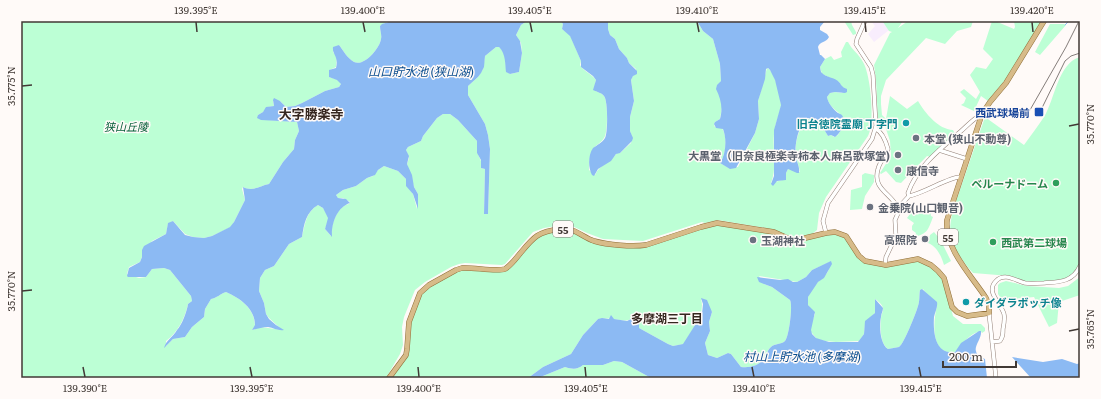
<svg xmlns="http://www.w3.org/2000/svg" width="1101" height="399" font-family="Literata,'Noto Sans JP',serif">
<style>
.commercial{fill:#f8edfd}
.green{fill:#bcffd5}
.water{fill:#8cbaf3}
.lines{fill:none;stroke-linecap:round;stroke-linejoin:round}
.stream{stroke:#8cbaf3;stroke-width:1}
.minor-casing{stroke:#938077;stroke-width:4.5}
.major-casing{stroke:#917039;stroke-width:5.5}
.minor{stroke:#fff;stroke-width:3.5}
.major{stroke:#d7bb89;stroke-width:4.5}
.tram{stroke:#847d7a;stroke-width:1}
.rail{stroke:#847d7a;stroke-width:1}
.ticks{fill:none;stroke:#413935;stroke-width:1.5}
.transit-dot{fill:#1a4fb4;stroke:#fffaf8;stroke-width:1.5}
.culture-dot{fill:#0f9aa8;stroke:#fffaf8;stroke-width:1.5}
.worship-dot{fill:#6b7280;stroke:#fffaf8;stroke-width:1.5}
.leisure-dot{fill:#2e9e5b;stroke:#fffaf8;stroke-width:1.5}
.labels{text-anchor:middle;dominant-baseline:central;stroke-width:3;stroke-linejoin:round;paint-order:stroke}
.shield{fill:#fffaf8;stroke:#7a7370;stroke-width:1}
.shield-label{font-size:10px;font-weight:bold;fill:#413935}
.transit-label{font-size:11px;font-weight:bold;fill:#164399;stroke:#fffaf8;text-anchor:end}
.culture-label{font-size:11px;font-weight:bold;fill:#0d838f;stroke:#fffaf8;text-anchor:end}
.park-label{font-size:11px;font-style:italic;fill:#005b35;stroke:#fffaf8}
.worship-label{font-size:11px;font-weight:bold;fill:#5b616d;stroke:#fffaf8;text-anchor:start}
.leisure-label{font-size:11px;font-weight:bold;fill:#27864d;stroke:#fffaf8;text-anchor:end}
.water-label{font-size:12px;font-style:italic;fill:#084c8e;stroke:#fffaf8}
.neighbourhood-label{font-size:12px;font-weight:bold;fill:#35261f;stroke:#fffaf8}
.quarter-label{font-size:13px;font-weight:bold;fill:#35261f;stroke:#fffaf8}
.neatline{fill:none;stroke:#413935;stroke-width:1.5}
.ticks-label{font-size:10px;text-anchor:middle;fill:#413935}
</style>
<rect width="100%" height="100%" fill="#fffaf8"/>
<path class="commercial" d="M871 21H880L884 23 889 30 874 42 868 34 875 26Z"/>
<path class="green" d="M21 21H392L387 22 380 26C380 31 382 35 381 39 380 48 364 67 354 62 347 58 343 50 339 45L333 52 337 57 336 67 330 70 329 77 339 80 341 84 339 87 325 91 302 103 295 106 286 107 280 101H273L274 106 268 107 263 112 258 115 268 120 297 122 299 131 295 140 294 149 283 162 269 184C259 186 253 192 243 187L242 189 245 200 234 222 231 227 212 236 204 238 193 237 185 234 173 221 168 224 166 234 152 241 143 254 140 262 129 267 127 274 139 278 146 277 152 269 164 268 170 270 191 296 192 301 188 304C185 318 178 332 166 341V346L173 339 185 337 192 327 204 317 205 309 211 299C217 298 220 294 226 292 240 298 255 309 255 326L252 330 261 327 283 330 281 329 269 318 266 314 264 303 259 291 260 278 265 270 274 266 289 244 302 237C305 224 306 212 318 205L323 208 329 218 325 229 331 236C331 225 337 206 349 204L350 202 343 198H338L336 195 343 190 356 186 367 178 373 176 378 170 384 166 398 171 406 179V184L413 194 417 209 418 194 414 187 407 164 409 158 406 150 408 147 421 141 423 136 437 118 443 114H450L458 120 477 141V152L481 161V168L485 169 484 214H488L490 149 488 135 485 124 468 95V86L478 77 483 69 485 56 496 47H499C506 53 506 63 506 71L510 74 519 72 522 53 521 43 516 35 521 25 527 21 562 22 563 24 562 29 570 35 581 61 580 65C583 71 592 74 596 80L594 90C597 92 602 93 604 96 608 101 608 133 604 138 601 143 596 145 593 149 589 155 589 164 589 170L595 175C599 165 611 162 617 153H620L631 143 632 137 630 131V117L634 101 631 80 636 69 629 63 627 58 619 49 615 39 610 35 608 29V21H697L703 31 713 39 720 64 721 81 719 84 722 107 720 119 715 122 714 125 715 127 722 128C728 138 726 154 720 163L729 168 738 167 755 133 759 119 758 101 767 68C775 71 780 95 781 104 781 111 776 121 775 128 771 146 778 166 771 183L786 179V173L788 169 800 172C799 167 797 161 796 156 794 143 799 129 806 119H809L820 122 828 136 831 135 834 137 838 135C854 111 830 115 827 97L830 93 835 92 842 93 846 89 842 87 839 82 822 74 820 67 825 59 831 56 834 60 842 57 841 52 846 42H848C852 50 859 54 863 62 871 75 875 123 868 136L826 197 819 213 817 230 812 234 793 238 766 228 718 220 705 223 702 222 643 241 603 239 587 233 568 224 544 228 533 232 505 264 502 265 465 263 459 264 451 267 425 282 415 290 404 317 402 327 403 345 400 354 386 378H21Z
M844 21H851L852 25 856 32V34L853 35Z
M884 21H903L898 28 908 21H973L971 27 957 31 945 44 926 38 886 80 881 96V104L882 115 886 119 890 96 907 109 918 101C926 114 938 129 953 130L955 134 930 157 927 156 901 183 896 182 886 171 881 174 880 173 891 156 890 141 884 123H878L876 80 874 65 890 33 892 32 889 31 883 22Z
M992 21H995L1014 29 1015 27 1014 21H1042L1009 75 988 101 981 96 974 111 961 105 964 103 966 98 960 92 964 89 976 99 980 92 970 75 976 67 986 69 993 59 983 49Z
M1050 24H1064L1066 25 1040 55 1035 52Z
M1080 57V263L1072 276 1066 280 1036 282 1024 281 1010 276 973 273C966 266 953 248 951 238 949 229 951 219 953 210L985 117 1024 145C1031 135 1038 126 1044 117 1055 99 1058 63 1080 57Z
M865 173 874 175V182L865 196 862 209 850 210 851 190 862 187V175Z
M930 209 931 216 933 217C928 230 928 233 915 237L916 233 912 230V226L914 223 907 218 913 210 918 213 925 212Z
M710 224 755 228 792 240 842 233 862 259 878 264 922 260 943 277 953 316 963 324H981L985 328V331L982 333 981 331C970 333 962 344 955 352 930 356 933 321 937 306 934 298 928 296 923 289L920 290C919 295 920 301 918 306 916 313 904 344 899 347L888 349C880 344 880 327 881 318 881 315 883 312 883 309 883 305 878 301 875 299V313L865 324 864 334 859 341 836 342 825 341 817 339 811 332V324L815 314 808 305V297C810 292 815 284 819 281 826 275 830 271 830 262L812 270 806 277 797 282 759 276 764 284 772 287 790 300C793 305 789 337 785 341 781 345 775 343 771 347 768 349 767 353 765 357 760 366 750 368 741 367L731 354 728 353 717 358 708 355 705 343 710 331 709 322 712 312 701 299C706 315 691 330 684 344L673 346 668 344 639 328V321L633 318C624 323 620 319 611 319 606 318 602 319 598 319L583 335 571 354 543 367 528 378H389L404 359 408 331 420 293 456 270H503L535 236 569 229 596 241 639 246Z
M934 232 940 239 951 261 944 265C941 255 937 247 928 243L930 235Z
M1080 277V295L1059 302 1057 323 1049 327 1034 297 1002 300 998 294V285L1000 283 1006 281 1027 286 1059 288 1068 286Z
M614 361 622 362 651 378H538L565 367C572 369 577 370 583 365H603Z"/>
<path class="water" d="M392 21H527L521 25 516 35 520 41 522 53 519 72 510 74 506 72C505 64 506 54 499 47H496L485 56 484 67 481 73 478 77 468 86V95L485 124 488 135 490 149 488 214H484L485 169 481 168V160L477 153V141L458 120 450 114H443L437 118 423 136 421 141 408 147 406 150 409 156 407 164 412 175 414 187 418 194V209L413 194 406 186V179L398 171 384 166 378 170 375 175 367 178 356 186 343 190 336 195 338 198 346 199 350 203C337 207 331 224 332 237L325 229 328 218 323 208 318 205C306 212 304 224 302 237L289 244 274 266 265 270 260 278 259 291 264 303 266 314 269 319 276 325 284 330C278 331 274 328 268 327 262 327 257 329 252 330L255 325C255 309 240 298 226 292 220 294 217 298 211 299L205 309 204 317 192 327 185 337 173 339 164 348C166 340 173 337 177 330 182 325 187 311 188 304L192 301 191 296 170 270 164 268 152 269 146 277H128L127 276 129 268 140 262 142 257V250L144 246 166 234 168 223 173 221 185 235 193 237 204 238 212 236 230 227 234 222 245 200 243 187C253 192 259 186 269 184L283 162 294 149 295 140 299 131 297 122 261 120 257 118 258 115 263 112 266 107 274 106 273 100 274 98 280 101 286 107 295 106 302 103 325 91 339 87 341 84 337 80 329 77V70L336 68C339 56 332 55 333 47L339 45C343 50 347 58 354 62 364 67 380 48 381 39 382 35 380 31 380 26L382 24Z
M561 21H608V29L610 35 615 39 619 49 627 58 629 63 637 71V74L633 76 631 80 634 101 630 117V131L633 138 632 141 620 153 616 154 611 161 598 169 594 176 592 175C588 168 588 155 593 148 597 145 602 143 605 138 608 133 608 100 604 96 602 93 597 92 593 90L596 80 593 76 581 67V61L570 36 562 29 563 24Z
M697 21H825L820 27V30L827 34 829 37C826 43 820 41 818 47L820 55H821L825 59 820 67 821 72C826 78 835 77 839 82 842 86 842 87 847 89V92L845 93 835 92 830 93 827 97C828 103 833 109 838 113 840 114 842 114 843 117 846 123 840 134 835 137L831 135 828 136 819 121 808 118C798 124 794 147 796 157 797 163 800 167 799 173H797L788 169 786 173V180L777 181 773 186 771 184 774 176V130L781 105 775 80 770 70 768 68 766 69 765 79 758 101 759 119 755 133 736 168 730 169 720 163C726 154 727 139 723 129L716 128 714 124 715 122 720 119C723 108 721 99 716 89L717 85 721 81 720 64 713 39 703 31Z
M831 261 832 264 824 278 818 282 808 297V305L815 312 811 330 812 334 816 338 829 342H858L864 334 865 321 875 313V299L883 308C883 311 881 314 881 317 879 326 880 344 888 349L899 347C904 344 916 313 918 306 920 301 919 295 920 290L922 289 937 302C938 307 935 312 934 317 933 332 935 355 955 352L961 343 979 331H981C982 338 974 346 976 351 976 353 978 355 979 357L985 359 987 378H651L622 362 614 361 603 365H583C577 370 572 369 565 367L538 378H528L543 367 571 354 583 335 598 319 602 318 609 319 611 315 614 319 627 321 633 318H637L639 321V328L668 344 673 346 683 344 702 314 703 304 701 298 707 300 712 312 709 322 710 331 705 343 708 355 717 358 728 353 731 354 741 367C750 368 760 366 765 357 767 354 768 349 771 347 775 343 781 345 785 341 789 337 793 305 790 300L772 287 759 282 757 277 780 280 788 279 793 282H797L806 277 812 270Z
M1012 357 1043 362 1062 359 1077 364 1080 363V378H1031Z"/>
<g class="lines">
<path class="stream" d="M1065 25 1069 21"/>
<defs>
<path id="minor" d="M876 129C882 132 886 142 888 149 886 156 880 161 878 169 872 189 891 193 898 208L909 196 908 193C917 167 940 149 960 132 967 126 974 118 982 114
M939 150 967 159
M909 196C925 193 950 176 961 177
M826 233 823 221 828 203 872 139 876 126 873 75 871 67 856 44 857 39 865 21
M885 265 886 257 896 236 895 220 899 211 898 208
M989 313 996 378
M992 342 1000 341C1003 337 1003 334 1003 329 1004 324 1005 319 1004 314 1001 303 985 292 996 281 1005 272 1016 281 1025 283 1031 284 1037 283 1044 283 1059 282 1073 282 1080 266"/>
<path id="major" d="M389 378 406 355 407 349 409 322 420 293 429 285 456 270 462 268C473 267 496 272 505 269 510 266 514 261 518 256 533 238 536 232 560 229 574 227 582 237 594 241 608 245 632 247 646 245L701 227 717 223 774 232 792 240H797L826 233 835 232 846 236 859 256 865 261 886 265 918 259 931 265 938 271 944 278 952 307 957 312 967 316 989 313V305L986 298C971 275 944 248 947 220L982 114 990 102 1006 83 1044 21"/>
</defs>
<use href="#minor" class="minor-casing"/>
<use href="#major" class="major-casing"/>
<use href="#minor" class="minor"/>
<use href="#major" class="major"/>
<path class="tram" d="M1041 110 1065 61 1071 56 1080 53"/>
<path class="rail" d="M1026 117 1066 47 1079 21"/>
</g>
<path class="ticks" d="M196 22 197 32M363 22 365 32M530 22 532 32M697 22 699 32M865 22 866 32M1032 22 1033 32M22 86 32 85M1069 126 1079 124M22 291 32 290M1069 331 1079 329M83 367 85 377M250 367 252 377M418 367 419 377M585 367 586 377M752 367 754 377M919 367 921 377"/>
<rect class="transit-dot" x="1034" y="107" width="10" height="10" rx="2"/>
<g class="culture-dot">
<circle cx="906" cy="123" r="4"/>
<circle cx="966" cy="302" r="4"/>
</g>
<g class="worship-dot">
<circle cx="916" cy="138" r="4"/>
<circle cx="898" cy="155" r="4"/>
<circle cx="898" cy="170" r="4"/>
<circle cx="870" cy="207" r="4"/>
<circle cx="925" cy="239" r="4"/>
<circle cx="753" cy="240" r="4"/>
</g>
<g class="leisure-dot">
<circle cx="1056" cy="183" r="4"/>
<circle cx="993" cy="242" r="4"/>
</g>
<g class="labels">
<g class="shield">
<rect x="553" y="221" width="20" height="16" rx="3"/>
<rect x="938" y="229" width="20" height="16" rx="3"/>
</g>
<g class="shield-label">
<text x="563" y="229">55</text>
<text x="948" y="237">55</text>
</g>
<g class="transit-label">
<text x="1030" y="112">西武球場前</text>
</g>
<g class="culture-label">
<text x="898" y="123">旧台徳院霊廟 丁字門</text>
<text x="974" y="302" text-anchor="start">ダイダラボッチ像</text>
</g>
<g class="park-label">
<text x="126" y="126">狭山丘陵</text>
</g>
<g class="worship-label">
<text x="924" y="138">本堂 (狭山不動尊)</text>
<text x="890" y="155" text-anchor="end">大黒堂（旧奈良極楽寺柿本人麻呂歌塚堂)</text>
<text x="906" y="170">康信寺</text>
<text x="878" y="207">金乗院(山口観音)</text>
<text x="917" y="239" text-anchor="end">高照院</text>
<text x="761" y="240">玉湖神社</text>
</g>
<g class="leisure-label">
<text x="1048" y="183">ベルーナドーム</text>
<text x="1001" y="242" text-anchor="start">西武第二球場</text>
</g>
<g class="water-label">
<text x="421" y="71">山口貯水池 (狭山湖)</text>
<text x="802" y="356">村山上貯水池 (多摩湖)</text>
</g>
<g class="neighbourhood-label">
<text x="667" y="318">多摩湖三丁目</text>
</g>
<g class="quarter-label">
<text x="311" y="113">大字勝楽寺</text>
</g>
</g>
<rect width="1101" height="399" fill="none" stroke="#fffaf8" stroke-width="44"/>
<path d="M943 361v6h73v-6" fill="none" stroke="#413935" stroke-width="2"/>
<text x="949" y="361" font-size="12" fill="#413935" stroke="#fffaf8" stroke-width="3" paint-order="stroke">200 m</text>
<rect x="22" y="22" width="1057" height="355" class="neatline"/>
<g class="ticks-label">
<text x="196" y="14">139.395°E</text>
<text x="363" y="14">139.400°E</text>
<text x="530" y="14">139.405°E</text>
<text x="697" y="14">139.410°E</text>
<text x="865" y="14">139.415°E</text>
<text x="1032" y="14">139.420°E</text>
<text transform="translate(11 86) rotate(-90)" y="4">35.775°N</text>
<text transform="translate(1090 124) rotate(-90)" y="4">35.770°N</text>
<text transform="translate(11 291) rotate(-90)" y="4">35.770°N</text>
<text transform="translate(1090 329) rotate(-90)" y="4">35.765°N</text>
<text x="85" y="392">139.390°E</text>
<text x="252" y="392">139.395°E</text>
<text x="419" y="392">139.400°E</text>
<text x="586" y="392">139.405°E</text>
<text x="754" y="392">139.410°E</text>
<text x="921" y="392">139.415°E</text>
</g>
</svg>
